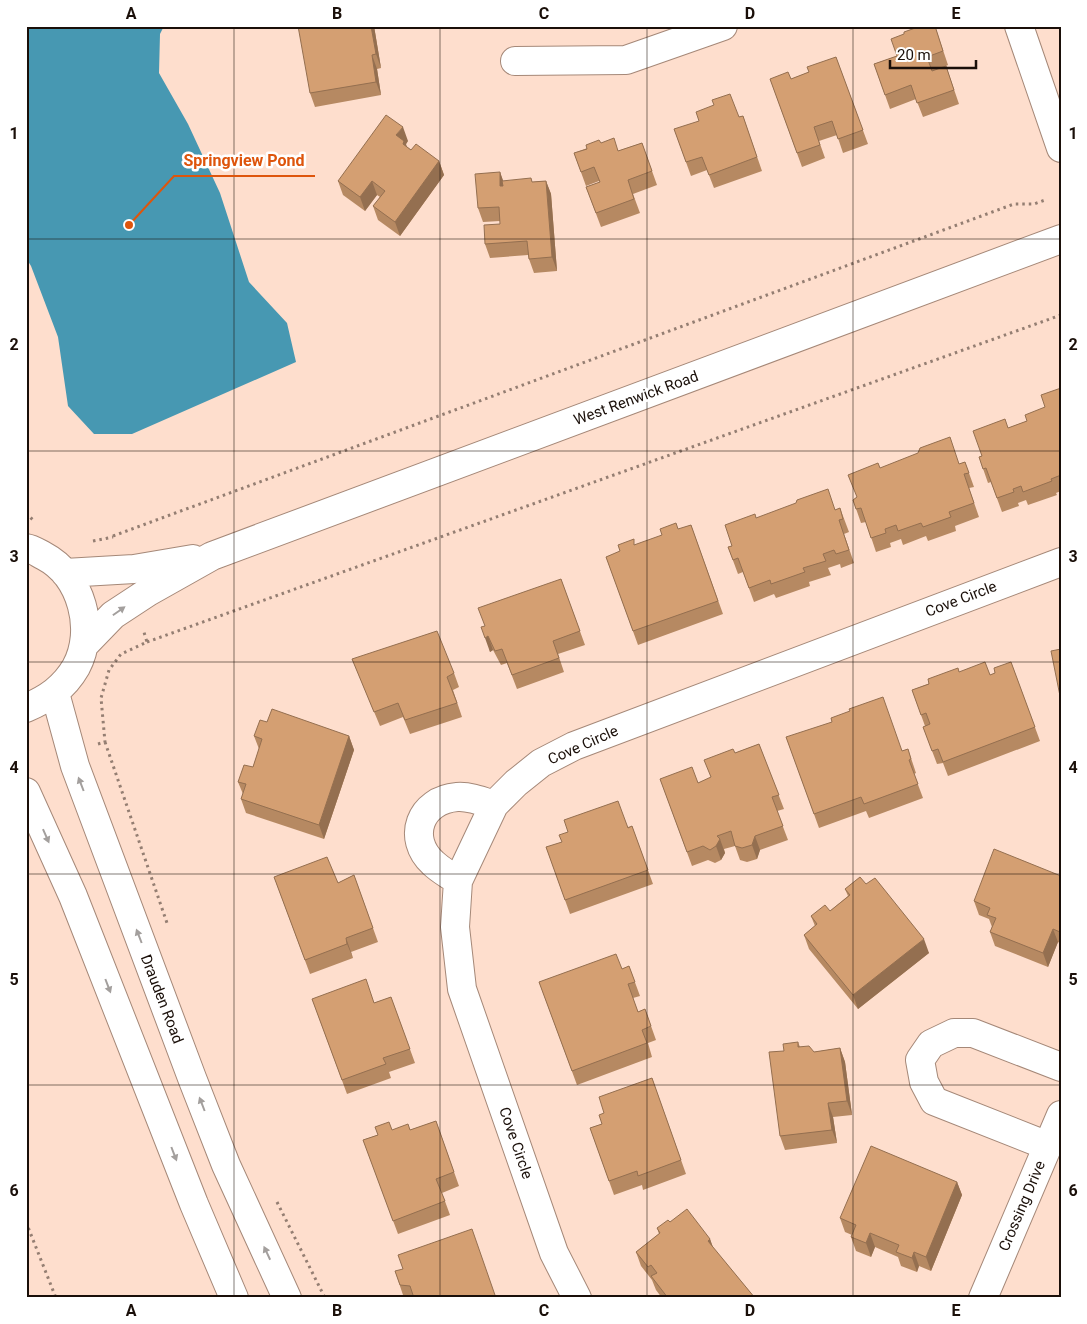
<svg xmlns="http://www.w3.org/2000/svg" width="1087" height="1324" font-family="Roboto,sans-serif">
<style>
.water{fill:#4798b2}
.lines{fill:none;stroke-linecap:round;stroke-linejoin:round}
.minor-casing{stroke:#a58878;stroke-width:30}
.tertiary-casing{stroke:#a58878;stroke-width:30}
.path{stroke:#947e72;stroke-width:3;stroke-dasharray:2.5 4;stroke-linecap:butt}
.minor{stroke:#fff;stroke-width:28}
.tertiary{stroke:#fff;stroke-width:28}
.wall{fill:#b68962}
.shaded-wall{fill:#946f50}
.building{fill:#d49f72;stroke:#946f50}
.oneway{fill:#a39f9d}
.grid{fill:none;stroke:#1a0f09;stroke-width:1;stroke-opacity:0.55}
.labels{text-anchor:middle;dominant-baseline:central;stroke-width:5;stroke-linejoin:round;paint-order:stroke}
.street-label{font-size:15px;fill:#1a0f09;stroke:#fff}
.leader{fill:none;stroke:#de550c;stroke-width:2}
.callout-dot{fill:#de550c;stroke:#fff;stroke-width:2}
.callout-label{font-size:16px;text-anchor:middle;font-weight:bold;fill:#de550c;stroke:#fff;stroke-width:5;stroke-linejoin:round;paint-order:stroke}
.neatline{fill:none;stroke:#1a0f09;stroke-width:2}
.grid-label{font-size:16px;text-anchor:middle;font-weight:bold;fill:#1a0f09}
</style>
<rect width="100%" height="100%" fill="#fedecd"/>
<path class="water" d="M26 26H164L160 34 159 73 188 124 220 193 249 282 287 323 296 362 132 434H94L68 406 58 337 31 266 26 258Z"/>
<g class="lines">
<defs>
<path id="minor" d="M1019 26 1061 148
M515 61 626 60 723 26
M458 881C450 875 440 870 433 863 406 838 420 800 457 797 469 796 482 801 494 805
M1048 1146 934 1101 924 1082 920 1060 931 1044 954 1033H973L1061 1067
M577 1298 554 1253 462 989 455 927 458 881 494 805 516 783 541 763 574 746 1061 562
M983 1298 1061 1115"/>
<path id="tertiary" d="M26 548C33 549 38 553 44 556 82 576 96 630 76 667 64 688 47 699 26 708
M65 573 134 569 193 559
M84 645 113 615 148 592 212 556 1061 239
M55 693 75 766 192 1078 226 1165 287 1298
M26 792 73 896 194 1204 234 1298"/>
</defs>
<use href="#minor" class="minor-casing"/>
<use href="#tertiary" class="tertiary-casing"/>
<path class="path" d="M26 513 33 520
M113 536 1014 204H1034L1045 200
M93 541 113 537
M147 642 1061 315
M105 742 167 923
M98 744 105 742 101 698 109 670 121 654 147 642 143 629
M277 1202 325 1298
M26 1222 56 1298"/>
<use href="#minor" class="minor"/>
<use href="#tertiary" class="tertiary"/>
</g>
<path class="wall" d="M374 26 381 68 377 69 381 95 315 107 310 93Z
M935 26 948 65 946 66 959 104 923 117 916 99 890 109 874 64 897 56 919 28Z
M836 57 868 144 843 153 837 135 819 141 825 158 802 167 770 79H791L809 72Z
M743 116 762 171 714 188 707 170 691 176 674 129Z
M408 141 406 144V146L411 150 439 161 444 175 400 236 378 220 373 206 380 197 377 195 365 211 343 195 338 181Z
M601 143 618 151 642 143 657 185 633 194 640 213 601 227 586 187 600 182 599 181 586 186 574 153Z
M500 172 503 181 532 182 546 181 551 194 557 271 534 273 529 259 528 255 490 258 485 244 500 224V221L483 222 478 208Z
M1061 388V491L1056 493 1057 495 1028 505 1026 500 1018 503 1019 506 1002 512 991 482 988 483 979 457 982 456 1008 428 1027 421 1045 407Z
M965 462 974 487 969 488 979 517 955 526 956 531 928 541 926 536 903 545 901 539 890 543 891 547 876 552 866 522 861 523 853 500 857 497 880 468 959 464Z
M840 508 849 532 844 534 854 563 841 568 840 564 828 568 831 575 809 582 810 586 776 598 774 594 754 602 743 572 738 574 728 547 732 546 757 518 835 510Z
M691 525 723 614 638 645 606 557Z
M561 579 585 645 558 654 564 672 517 689 507 663 501 665 493 650 490 652 485 626Z
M352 659 454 673 459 687 453 690 462 717 410 734 403 717 380 726Z
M1011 662 1040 741 948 776 943 763 937 764 923 727 925 726 912 690 959 672 990 675 995 673Z
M267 722 349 736 354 750 324 839 246 813 241 799 243 794 238 782 253 767 259 749 254 736Z
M786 737 902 751 908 749 916 773 914 774 923 798 869 818 866 811 819 828Z
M759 744 784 809 777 811 788 840 760 850 757 859 747 862 740 860 735 846 724 849 725 853 721 860 715 863 708 860 692 866 660 779 698 783 711 778 735 753Z
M632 826 653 884 570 914 546 847Z
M354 875 378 942 351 952 353 958 310 974 274 877 338 883Z
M1061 876V944L1058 942 1048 967 995 946 990 932 992 927 989 919 979 915 974 901Z
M866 884 929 953 858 1009 809 949 804 935 815 926 811 916 830 911 848 896 845 889Z
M629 966 640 996 633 998 638 1012 645 1009 656 1040 648 1043 652 1057 577 1085 539 982 622 969Z
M391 997 415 1063 389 1072 391 1078 347 1094 312 999 374 1003Z
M798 1042 800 1047 814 1052 840 1048 845 1062 852 1115 833 1117 837 1143 785 1150 780 1136 784 1051Z
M652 1078 686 1174 643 1190 642 1185 614 1195 590 1128 602 1124 604 1113Z
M436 1121 459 1186 442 1193 450 1215 398 1234 363 1140 392 1130H410Z
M957 1182 962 1195 931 1271 919 1266 917 1272 901 1266 898 1257 875 1247 871 1257 856 1251 851 1237 852 1235 845 1232 840 1218Z
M670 1222 710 1239 713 1248 755 1298H662L656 1290 652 1280 641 1266 636 1252 659 1234 657 1228Z
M395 1271 496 1298H404Z"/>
<path class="shaded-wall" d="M371 26H374L381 68 376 54Z
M372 55 377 69 381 95 376 82Z
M403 127 408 141 406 144 410 155 396 135Z
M439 161 444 175 400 236 395 222Z
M500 172 505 186H500Z
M372 181 377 195 365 211 360 197Z
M546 181 551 194 557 271 552 257Z
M488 636 493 650 490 652 485 638Z
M349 736 354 750 324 839 319 825Z
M755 836 760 850 757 859 752 845Z
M720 839 725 853 721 860 716 846Z
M1053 929 1058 942 1048 967 1043 953Z
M346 938 351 952 353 958 347 944Z
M924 939 929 953 858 1009 853 995Z
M840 1048 845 1062 852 1115 847 1101Z
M828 1103 833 1117 837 1143 832 1130Z
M957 1182 962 1195 931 1271 926 1257Z
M870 1233 875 1247 871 1257 866 1243Z
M710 1239 715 1253 708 1241Z
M914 1252 919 1266 917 1272 912 1258Z"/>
<path class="building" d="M298 26H371L376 54 372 55 376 82 310 93Z
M924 26H935L943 51 927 57 932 71 946 66 954 90 917 103 911 85 885 95 874 64 897 56 891 39 904 34V32L918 27 919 28Z
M836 57 863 130 838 139 832 121 814 127 820 145 797 153 770 79 788 72 791 79 809 72 807 67Z
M730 94 739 117 743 116 757 157 709 175 702 157 686 162 674 129 699 121 696 112 714 105 712 100Z
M386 115 403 127 396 135 404 141 403 144 411 150 416 144 439 161 395 222 373 206 385 191 372 181 360 197 338 181Z
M614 138 618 151 642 143 652 171 628 180 634 199 596 213 586 187 600 182 594 167 581 172 574 153 587 149 586 145 599 140 601 143Z
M500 172V186H503L502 181 531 178 532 182 546 181 552 257 529 259 527 241 485 244 484 225 500 224 499 207 478 208 475 174Z
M1061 388V475L1051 479 1052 481 1023 492 1021 486 1013 489 1014 492 997 498 986 468 983 469 979 457 982 456 973 431 1005 419 1008 428 1027 421 1025 415 1045 407 1041 395Z
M950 437 959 464 965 462 969 473 964 474 974 503 949 512 951 517 923 527 921 523 898 531 896 525 885 529 886 533 871 538 861 508 856 509 853 500 857 497 848 475 878 463 880 468 918 453 920 448Z
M828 489 835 510 840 508 843 519 839 520 849 550 836 554 834 550 823 554 826 561 803 568 805 572 771 584 770 580 749 588 738 558 733 560 728 547 732 546 725 525 755 514 756 518 796 503 797 500Z
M676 523 678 529 691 525 718 601 633 631 606 557 620 551 618 545 634 539V545L662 535 660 529Z
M561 579 580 631 553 641 559 658 512 675 502 649 495 651 488 636 485 638 481 627 485 626 478 608Z
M437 631 454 673 447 677 457 703 405 720 398 703 374 712 352 659Z
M1061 649V701L1051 651Z
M985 662 990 675 995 673 994 668 1011 662 1035 727 943 762 938 749 932 751 923 727 930 724 926 713 921 715 912 690 929 684 928 679 958 668 959 672Z
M883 697 902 751 908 749 911 759 909 760 918 784 864 804 861 797 814 814 786 737 832 722 831 718 850 711 849 709Z
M272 709 349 736 319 825 241 799 246 784 238 782 244 765 253 767 262 739 254 736 260 720 267 722Z
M759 744 779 795 772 797 783 826 755 836 752 845 742 848 735 846 731 831 717 836 720 839 716 846 710 850 703 846 687 852 660 779 692 767 698 783 711 777 704 760 733 749 735 753Z
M618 801 628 828 632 826 648 870 565 900 546 847 562 842 559 835 568 832 564 820Z
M994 849 1061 876V930L1060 932 1053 929 1043 953 990 932 996 918 987 915 990 908 974 901Z
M327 857 338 883 354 875 373 928 346 938 347 944 305 960 274 877Z
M860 877 866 884 875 878 924 939 853 995 804 935 817 924 811 916 825 905 830 911 850 895 845 889Z
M616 954 622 969 629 966 635 982 628 984 638 1012 645 1009 651 1026 642 1030 647 1043 572 1071 539 982Z
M366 979 374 1003 391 997 410 1049 383 1058 386 1064 342 1080 312 999Z
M798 1042V1047L809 1046 814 1052 840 1048 847 1101 828 1103 832 1130 780 1136 769 1052 784 1051 783 1044Z
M652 1078 681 1160 638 1176 637 1171 609 1181 590 1128 602 1124 599 1115 604 1113 599 1097Z
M436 1121 454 1172 436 1179 445 1201 393 1221 363 1140 378 1135 375 1127 389 1122 392 1130 408 1124 410 1130Z
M871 1146 957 1182 926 1257 914 1252 912 1258 896 1252 899 1245 870 1233 866 1243 851 1237 856 1225 840 1218Z
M687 1209 710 1239 708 1241 755 1298H668L651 1276 657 1273 651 1265 648 1267 636 1252 660 1233 657 1228 668 1220 670 1222Z
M472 1229 496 1298H414L410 1286 400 1285 395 1271 403 1269 398 1255Z"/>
<defs><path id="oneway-solid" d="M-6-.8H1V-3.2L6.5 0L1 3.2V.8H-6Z" transform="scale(1.25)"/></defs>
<g class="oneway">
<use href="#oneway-solid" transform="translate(119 611) rotate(-35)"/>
<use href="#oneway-solid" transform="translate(81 784) rotate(-111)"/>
<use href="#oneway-solid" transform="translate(46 836) rotate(66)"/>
<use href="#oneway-solid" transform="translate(139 936) rotate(-111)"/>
<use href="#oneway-solid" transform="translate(108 986) rotate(69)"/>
<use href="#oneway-solid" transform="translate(202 1104) rotate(-111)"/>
<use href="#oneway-solid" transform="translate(174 1154) rotate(69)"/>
<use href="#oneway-solid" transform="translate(267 1253) rotate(-115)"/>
</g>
<path class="grid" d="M234 26V1298M440 26V1298M647 26V1298M853 26V1298M26 239H1061M26 451H1061M26 662H1061M26 874H1061M26 1085H1061"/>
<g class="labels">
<g class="street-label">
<text transform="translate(636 398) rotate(-20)">West Renwick Road</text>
<text transform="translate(961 599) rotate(-21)">Cove Circle</text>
<text transform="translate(583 745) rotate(-24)">Cove Circle</text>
<text transform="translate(162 999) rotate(69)">Drauden Road</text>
<text transform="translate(516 1143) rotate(71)">Cove Circle</text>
<text transform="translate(1022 1206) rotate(-67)">Crossing Drive</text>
</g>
</g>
<path class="leader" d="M129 225L174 176H315"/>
<circle class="callout-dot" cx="129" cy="225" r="5"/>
<g class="callout-label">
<text x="244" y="166">Springview Pond</text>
</g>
<rect width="1087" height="1324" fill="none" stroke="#ffffff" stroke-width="55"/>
<path d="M890 60v8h86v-8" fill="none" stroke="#1a0f09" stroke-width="2.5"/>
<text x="897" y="60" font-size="15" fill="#1a0f09" stroke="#ffffff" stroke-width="4" paint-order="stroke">20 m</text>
<rect x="28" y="28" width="1032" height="1268" class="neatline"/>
<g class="grid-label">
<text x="131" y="19">A</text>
<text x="337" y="19">B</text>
<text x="544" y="19">C</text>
<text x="750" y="19">D</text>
<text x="956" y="19">E</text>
<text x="14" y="139">1</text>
<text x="1073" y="139">1</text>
<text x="14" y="350">2</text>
<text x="1073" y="350">2</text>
<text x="14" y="562">3</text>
<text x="1073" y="562">3</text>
<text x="14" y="773">4</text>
<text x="1073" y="773">4</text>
<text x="14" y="985">5</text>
<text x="1073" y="985">5</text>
<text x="14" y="1196">6</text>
<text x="1073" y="1196">6</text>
<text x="131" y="1316">A</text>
<text x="337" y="1316">B</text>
<text x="544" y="1316">C</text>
<text x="750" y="1316">D</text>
<text x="956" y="1316">E</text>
</g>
</svg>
